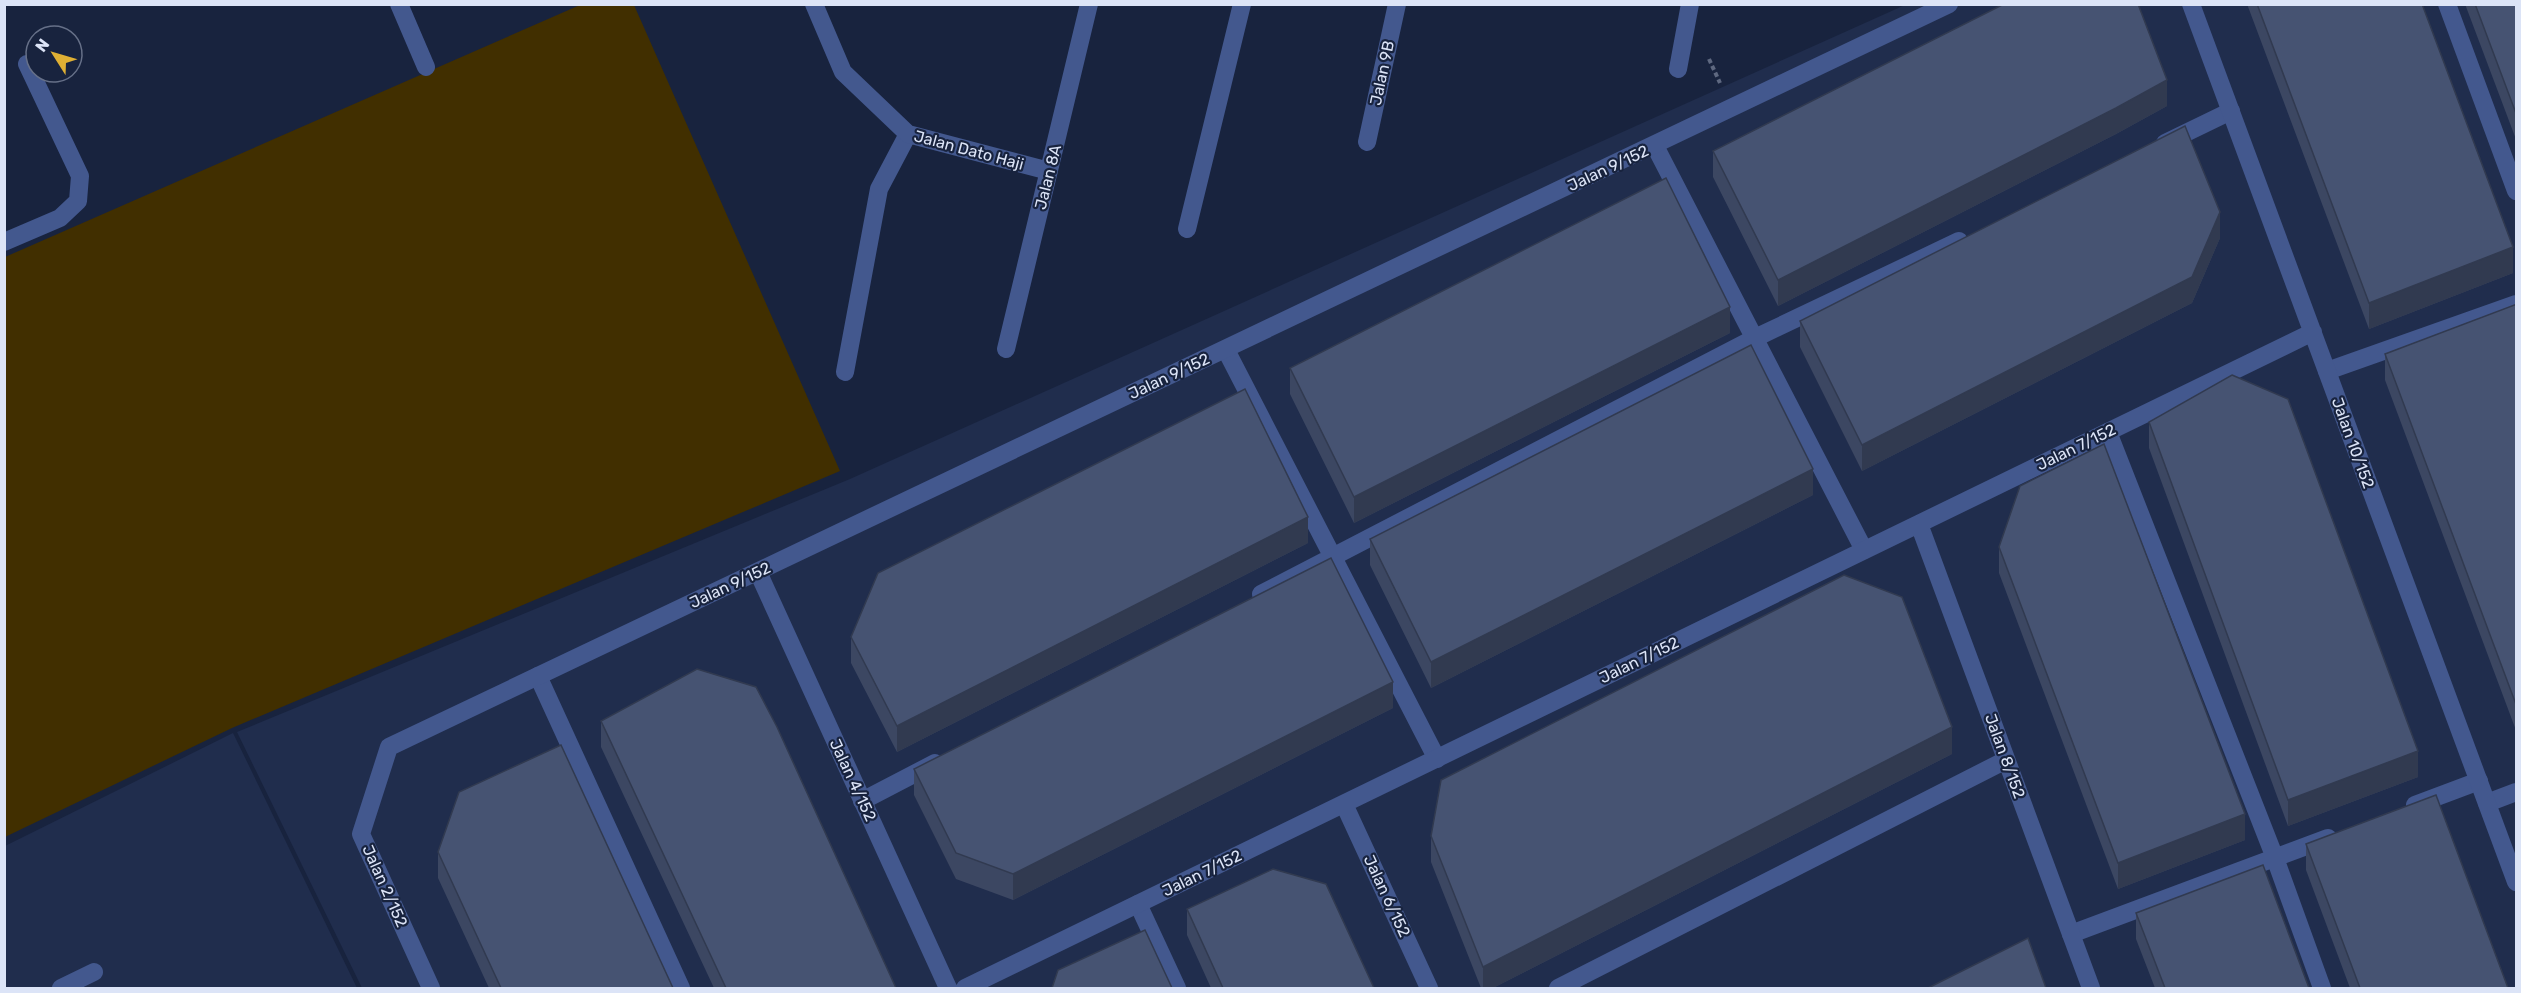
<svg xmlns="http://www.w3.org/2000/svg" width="2521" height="993" font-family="Rubik,sans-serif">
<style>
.built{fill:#202d4d}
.green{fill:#412f00}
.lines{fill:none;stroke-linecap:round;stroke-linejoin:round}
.path{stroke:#5e6880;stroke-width:4;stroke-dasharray:4.5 3;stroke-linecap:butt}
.lane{stroke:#43588e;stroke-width:18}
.street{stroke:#43588e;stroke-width:18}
.wall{fill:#3c4762}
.shaded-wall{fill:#313a50}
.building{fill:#465372;stroke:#313a50;stroke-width:1.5}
.labels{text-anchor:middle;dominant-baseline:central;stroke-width:4.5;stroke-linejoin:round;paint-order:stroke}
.street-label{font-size:16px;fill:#dce4f7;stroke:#18233e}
</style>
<rect width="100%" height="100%" fill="#18233e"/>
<path class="built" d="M1905 5H2516V988H362L237 732 850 479Z
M233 733 357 988H5V846Z"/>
<path class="green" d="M580 5H634L840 471 232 728 5 837V257Z"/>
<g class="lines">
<path class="path" d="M1709 59 1720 83"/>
<path class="lane" d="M2447 4 2516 191
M2165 143 2231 111
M1655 146 1864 550
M1187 229 1242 4
M1226 350 1437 759
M2327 371 2516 304
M845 372 879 189 908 134
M2108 432 2275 858 2322 988
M1261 594 1755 338 1959 241
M538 676 681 988
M862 801 935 763
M2487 803 2516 792
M2415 805 2479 781
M1138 904 1177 988
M2071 934 2328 838
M61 988 94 972
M1558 988 2006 760"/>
<path class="street" d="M399 4 426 67
M814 4 843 72 908 134 1049 171
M2191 4 2516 882
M1678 69 1690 4
M1367 142 1397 4
M4 242 60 218 78 201 80 176 27 64
M1006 349 1089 4
M1919 524 2091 988
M758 572 948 988
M1344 804 1429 988
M431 988 361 834 389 747 1949 4
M965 988 2313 332"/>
</g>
<path class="wall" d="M2247 4H2422L2513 273 2369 329Z
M2465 4H2517V142Z
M2167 106 2116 134 1778 306 1713 177V151Z
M2220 238 2192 303 1862 471 1800 347V321Z
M2517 304V733L2385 380V354Z
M1730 333 1354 523 1290 394V368Z
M2149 422 2418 777 2288 826 2149 448Z
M1813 495 1431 688 1370 565V539Z
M1308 543 897 752 851 663V637Z
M1999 547 2245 840 2118 889 1999 573Z
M1393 708 1013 900 956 879 914 795V769Z
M601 721 896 988H714L601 747Z
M1952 754 1493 988H1481L1431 862V836Z
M2306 844 2508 988H2350L2306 870Z
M438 852 673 988H489L438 878Z
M1187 909 1374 988H1211L1187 935Z
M2136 913 2309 988H2155L2136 939Z"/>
<path class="shaded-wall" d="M2167 80V106L2116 134 1778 306V280Z
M2220 212V238L2192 303 1862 471V445Z
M2513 247V273L2369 329V303Z
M1730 307V333L1354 523V497Z
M1813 469V495L1431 688V662Z
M1308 517V543L897 752V726Z
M1393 682V708L1013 900V874Z
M1952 727V754L1493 988H1483V967Z
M2418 751V777L2288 826V800Z
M2245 814V840L2118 889V863Z"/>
<path class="building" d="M2004 4H2138L2167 80 2116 108 1778 280 1713 151Z
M2257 4H2422L2513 247 2369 303Z
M2475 4H2517V116Z
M2185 126 2220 212 2192 277 1862 445 1800 321Z
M1666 178 1730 307 1354 497 1290 368Z
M2517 304V707L2385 354Z
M1751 345 1813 469 1431 662 1370 539Z
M2232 375 2288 399 2418 751 2288 800 2149 422Z
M1245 389 1308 517 897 726 851 637 878 573Z
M2104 444 2245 814 2118 863 1999 547 2020 486Z
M1331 558 1393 682 1013 874 956 853 914 769Z
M1844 575 1902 597 1952 727 1483 967 1431 836 1441 780Z
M697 669 756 687 777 727 896 988H726L601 721Z
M561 745 673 988H501L438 852 459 792Z
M2436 795 2508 988H2360L2306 844Z
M2263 865 2309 988H2165L2136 913Z
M1273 869 1326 884 1374 988H1223L1187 909Z
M1145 930 1172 988H1052L1058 970Z
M2028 938 2046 988H1928Z"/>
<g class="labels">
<g class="street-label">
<text transform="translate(1382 73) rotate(-78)">Jalan 9B</text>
<text transform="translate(969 150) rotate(15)">Jalan Dato Haji</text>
<text transform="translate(1608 168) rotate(-25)">Jalan 9/152</text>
<text transform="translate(1048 177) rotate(-76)">Jalan 8A</text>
<text transform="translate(1169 376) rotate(-25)">Jalan 9/152</text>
<text transform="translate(2353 443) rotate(70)">Jalan 10/152</text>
<text transform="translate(2076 447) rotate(-26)">Jalan 7/152</text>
<text transform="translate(730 585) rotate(-25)">Jalan 9/152</text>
<text transform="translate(1639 660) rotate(-26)">Jalan 7/152</text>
<text transform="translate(2005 756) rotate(70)">Jalan 8/152</text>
<text transform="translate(853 780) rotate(65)">Jalan 4/152</text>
<text transform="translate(1202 873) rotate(-26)">Jalan 7/152</text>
<text transform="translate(385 886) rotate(66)">Jalan 2/152</text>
<text transform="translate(1387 896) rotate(65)">Jalan 6/152</text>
</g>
</g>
<rect width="2521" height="993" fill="none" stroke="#dce4f7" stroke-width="12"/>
<g transform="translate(54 54) rotate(307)"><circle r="28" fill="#18233e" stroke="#667088" stroke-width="1.5"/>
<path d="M0-4.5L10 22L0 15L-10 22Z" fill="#dfb034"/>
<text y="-9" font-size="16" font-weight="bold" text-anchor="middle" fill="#dce4f7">N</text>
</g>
</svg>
